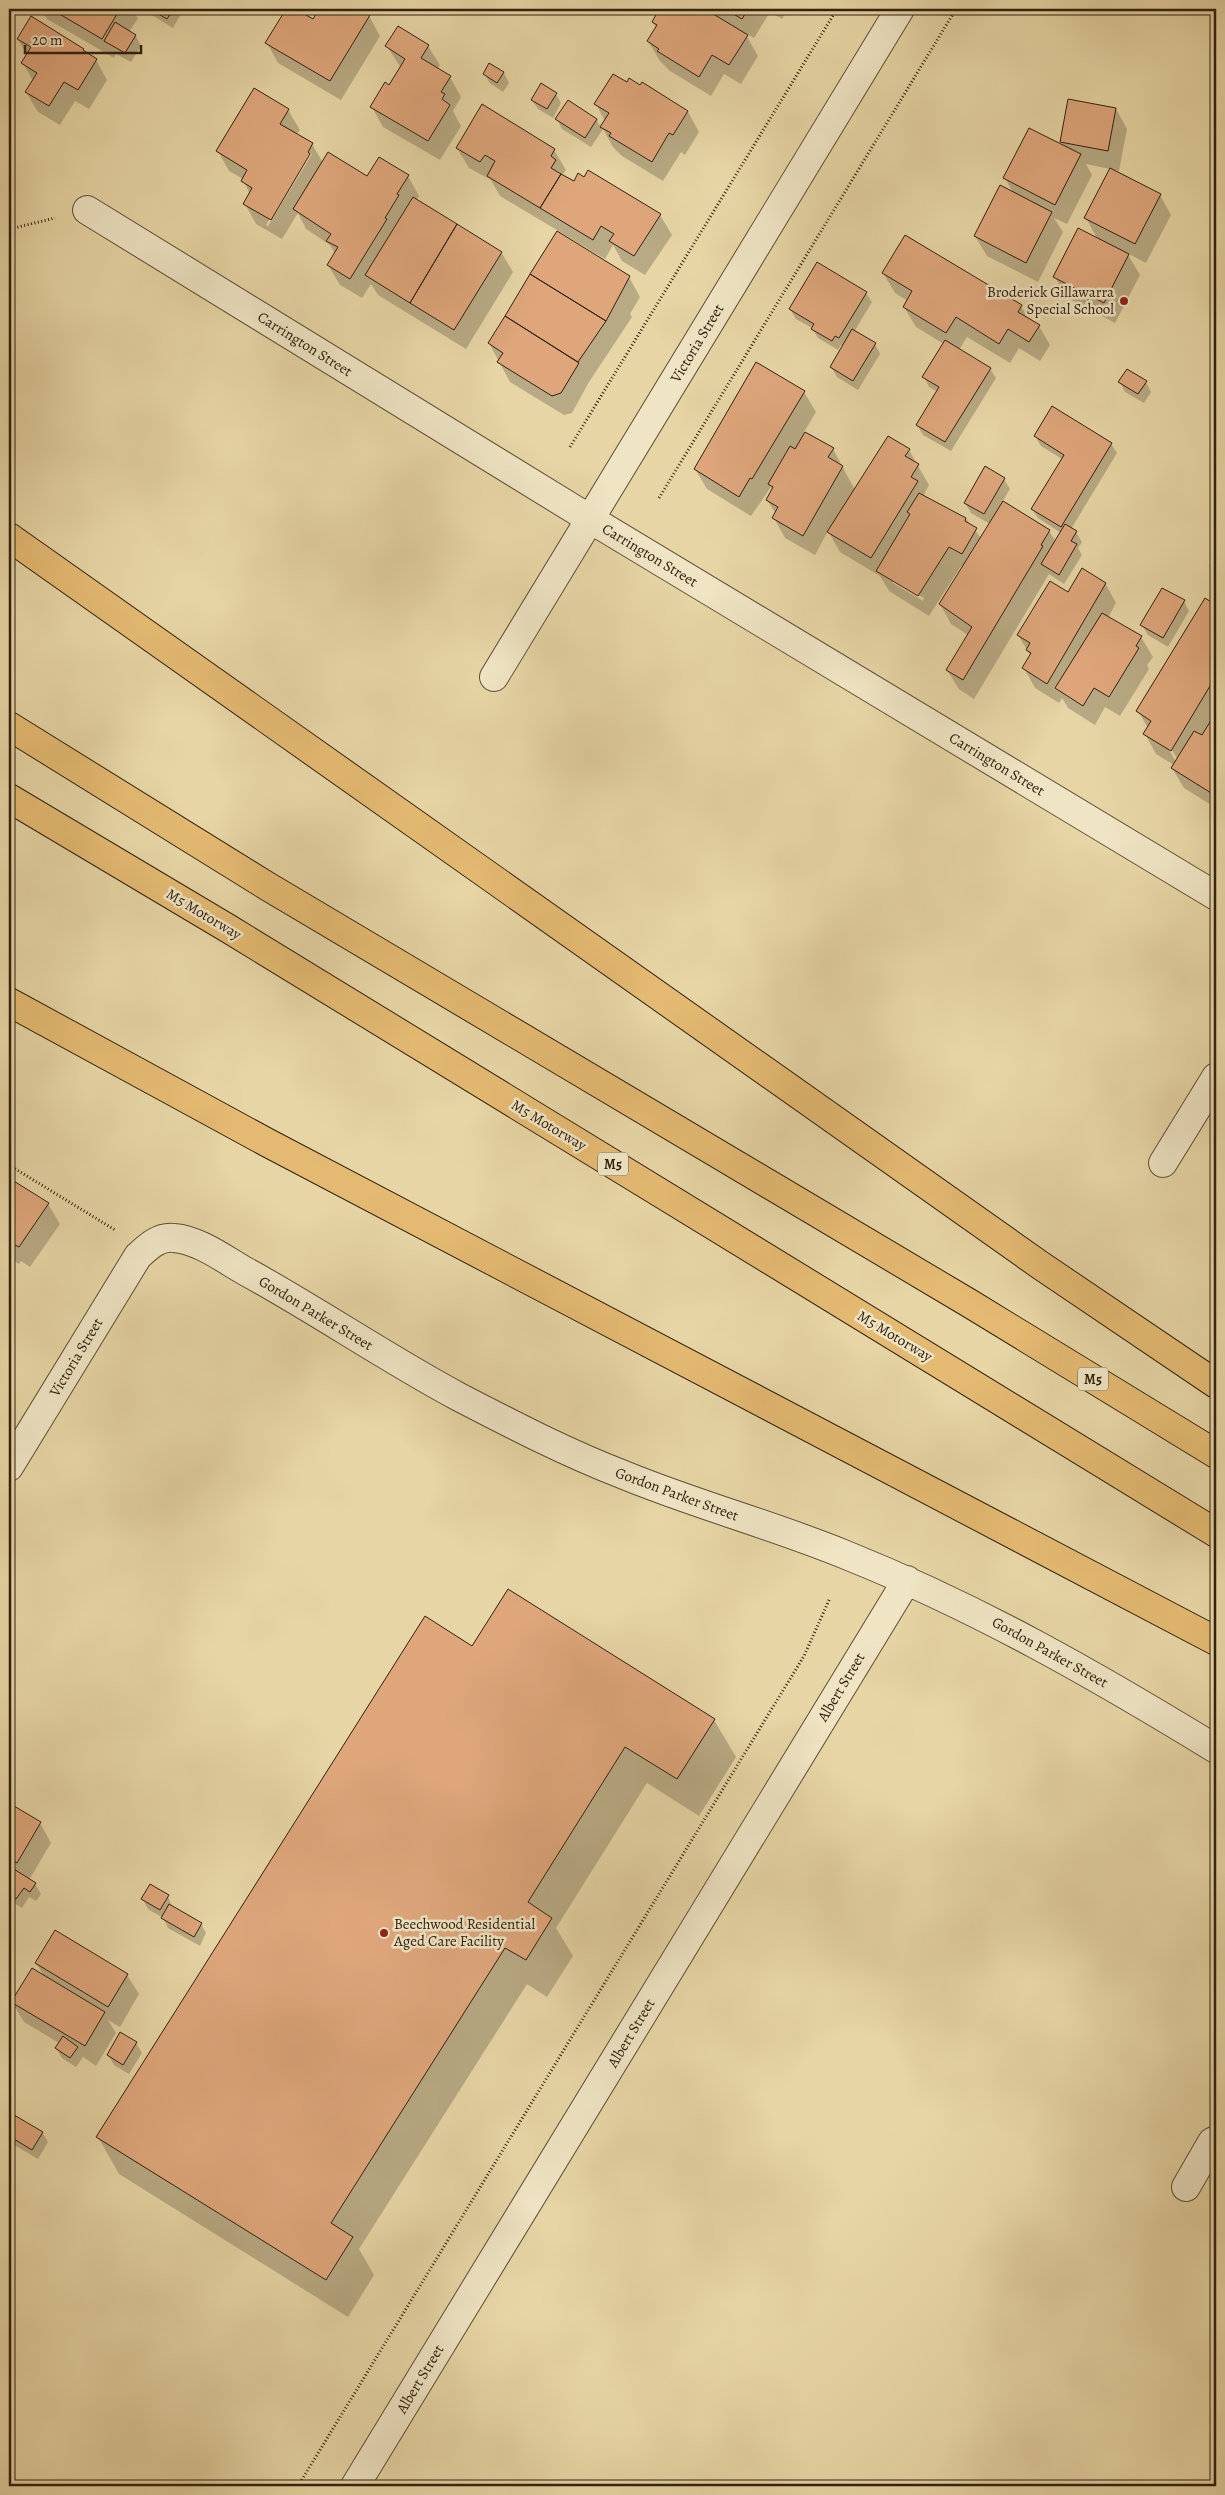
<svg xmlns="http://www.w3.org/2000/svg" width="1225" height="2495" font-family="Alegreya,serif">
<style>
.shadow{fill:#0003;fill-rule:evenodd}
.building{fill:#dfa67c;stroke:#31210f}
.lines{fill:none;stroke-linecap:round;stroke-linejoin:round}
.minor-casing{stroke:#5e4e34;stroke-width:30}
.highway-casing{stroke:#31210f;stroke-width:30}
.path{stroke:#31210f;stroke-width:3;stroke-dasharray:1 2.5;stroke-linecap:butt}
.minor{stroke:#efe4c4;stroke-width:28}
.highway{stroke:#e4ba72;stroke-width:28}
.poi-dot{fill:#8f2418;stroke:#efe4c4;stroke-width:2}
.labels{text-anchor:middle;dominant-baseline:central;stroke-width:5;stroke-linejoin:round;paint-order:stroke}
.shield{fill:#efe4c4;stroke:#6a5c45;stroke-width:1}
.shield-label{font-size:14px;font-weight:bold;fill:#31210f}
.poi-label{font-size:15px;fill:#31210f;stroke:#efe4c4;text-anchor:end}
.street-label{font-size:15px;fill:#31210f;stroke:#efe4c4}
</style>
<rect width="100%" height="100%" fill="#e7d5a5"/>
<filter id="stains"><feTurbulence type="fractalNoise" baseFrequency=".004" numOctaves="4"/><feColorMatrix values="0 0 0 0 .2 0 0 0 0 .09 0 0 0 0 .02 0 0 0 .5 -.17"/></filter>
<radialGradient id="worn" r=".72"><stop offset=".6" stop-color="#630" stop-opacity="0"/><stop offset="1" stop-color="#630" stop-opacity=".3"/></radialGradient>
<path class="shadow" d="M41 9H132L138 18 129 32 136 36 141 46 131 62 116 54 114 58 47 19Z
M142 9H184L173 28Z
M287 9H293L313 20 320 9H357L369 16 380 36 341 100 278 63 267 43Z
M661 9H788L782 19 770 12 754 38 745 33 758 56 741 84 724 74 711 96 670 71 660 61 648 41 656 28 653 22Z
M18 39 83 50 96 60 107 80 89 109 75 101 60 125 38 112 26 92 33 81 23 63 27 55Z
M387 46H428L440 65 437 70 450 77 461 97 453 111 461 126 440 160 383 127 372 107 390 87 401 68Z
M490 65 504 73 509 83 503 92 490 83 484 74Z
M627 84 688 112 699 132 685 155 681 152 663 181 622 156 613 147 603 129 591 147 562 129 557 119 568 102 597 120 601 128 605 121 596 104Z
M556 94 561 103 553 118 538 109 532 100Z
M1116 109 1127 129 1119 171 1086 164 1092 175 1067 224 1054 218 1063 232 1038 282 987 256 975 236 1013 193 1005 178 1064 147 1061 142Z
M288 110 300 130 296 135 312 144 323 163 368 178 408 176 419 196 416 201 501 252 513 272 466 349 378 295 371 284 362 298 340 285 328 265 335 254 330 245 306 229 298 213 282 239 256 224 245 204 250 195 243 179 229 171 218 151ZM309 154H312L268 226 266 225Z
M457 148 554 150 566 170 563 174 565 177 660 215 672 235 645 275 622 261 613 245 605 259 500 196 491 180 469 168Z
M1160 195 1171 215 1146 263 1127 253 1140 275 1115 323 1066 297 1055 277 1098 240 1086 218Z
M557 233 629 277 640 297 630 314 632 317 589 382 572 413 564 415 510 382 489 343Z
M883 273 1021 306 1029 320 1039 326 1050 345 1040 361 1019 348 1010 363 967 337 959 350 990 369 996 378 951 451 923 435 917 425 938 392 929 387 924 377 944 344 916 327 904 307 908 301 895 293Z
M866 293 872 302 854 332 875 344 880 354 858 390 837 377 831 367 843 346 841 345 838 350 818 338 812 328 796 319 790 309Z
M1120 382H1146L1151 392 1144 403 1125 392Z
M804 392 816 412 804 432 833 449 855 490 909 450 929 485 924 494 926 498 966 519 981 538 990 524 971 513 965 503 1004 479 1010 489 1002 502 1049 531 1056 542 1061 533 1038 518 1032 509 1062 459 1041 446 1035 436 1111 444 1117 453 1071 529 1076 532 1082 542 1078 548 1082 555 1064 584 1049 574 974 699 959 689 947 670 968 635 951 624 940 604 963 567 961 566 929 616 889 591 880 576 840 552 828 531 815 555 785 538 774 518 776 514 767 500 773 490 771 487 751 516 707 489 695 469ZM893 580 924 598 923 601 893 583Z
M1216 558V575L1211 566Z
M1105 583 1116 603 1108 618 1141 637 1153 657 1147 665 1149 669 1120 716 1105 707 1095 725 1068 708 1062 698 1059 703 1035 688 1024 668 1030 655 1018 635 1068 594Z
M1205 600 1216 607V808L1184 788 1172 768 1174 765 1156 754 1145 734 1148 728 1138 711ZM1169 745 1178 760 1176 762 1167 746Z
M1184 601 1189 611 1168 647 1148 635 1142 625Z
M9 1180 48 1204 60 1224 30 1267 21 1261 19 1264 9 1258Z
M473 1647 714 1720 736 1757 699 1816 647 1783 556 1928 573 1956 547 1997 527 1984 359 2249 374 2275 348 2317 119 2174 98 2137Z
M9 1805 40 1823 51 1843 29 1880 35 1884 41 1894 36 1901 29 1897 22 1908 9 1900Z
M168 1896 172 1907 201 1924 206 1933 200 1946 168 1928 163 1918 148 1909 143 1899Z
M36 1963 127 1975 139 1994 120 2027 108 2020 116 2033 96 2066 83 2057 76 2067 62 2058 56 2048 59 2043 24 2022 12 2002 44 1976Z
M136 2043 142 2053 129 2074 114 2065 108 2055Z
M9 2113 42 2132 48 2142 38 2159 9 2142Z"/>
<path class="building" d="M51 9H120L102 39Z
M150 9H173L167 19Z
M286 9H296L313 19 319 9H360L370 15 330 81 265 43Z
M659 9H705L748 35 729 65 712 55 699 77 657 51 659 49 647 41 657 25 652 22Z
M725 9H748L742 19Z
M31 16 84 49 83 50 97 59 78 90 64 82 49 106 25 92 37 73 21 63 31 47 17 39Z
M115 22 136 35 125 53 104 41Z
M398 26 429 45 421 58 451 76 441 92 445 94 442 99 450 105 428 141 370 107 385 82 389 85 405 59 385 46Z
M489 63 504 72 497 83 483 74Z
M613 74 627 82 629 78 640 85 642 82 688 111 673 135 669 133 652 162 609 136 611 133 600 127 609 113 594 104Z
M541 83 557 93 547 109 531 100Z
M254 88 289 109 280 124 313 143 308 152 310 154 271 220 243 204 252 188 241 181 247 170 216 151Z
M1068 99 1116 108 1108 151 1060 142Z
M568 100 597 119 585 138 555 119Z
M482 104 555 149 551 156 556 160 551 168 561 174 540 208 487 176 495 161 485 155 480 162 456 148Z
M1029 128 1081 154 1055 205 1003 178Z
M328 152 367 176 379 157 409 175 397 194 399 195 385 218 387 219 350 279 327 265 338 247 326 241 331 234 293 209Z
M1110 168 1161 194 1135 244 1084 218Z
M588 170 661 214 634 256 609 241 614 234 601 226 593 240 540 208 561 174 574 181 578 173 584 177Z
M1000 185 1052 212 1026 263 974 236Z
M413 197 457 224 410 303 365 275Z
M457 224 502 252 454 330 410 303Z
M1078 228 1129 254 1104 303 1053 277Z
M557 231 630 276 606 321 530 274Z
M905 235 1022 305 1018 312 1040 325 1029 342 1008 329 999 344 956 317 946 333 903 307 912 291 882 273Z
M817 262 867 292 839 338 835 336 832 341 811 329 814 324 789 309Z
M530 274 606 321 578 362 505 316Z
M505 316 579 363 561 393 552 396 497 362 503 353 488 343Z
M852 329 876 343 853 381 830 367Z
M945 340 991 368 945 442 916 425 939 387 922 377Z
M756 362 805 391 752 479 750 478 739 497 694 469Z
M1127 369 1147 381 1138 394 1118 382Z
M1052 406 1112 443 1061 527 1031 509 1064 455 1034 436Z
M805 432 834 448 828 457 843 466 803 536 772 518 778 507 766 500 773 487 768 484 790 446 795 449Z
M888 436 910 449 905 456 919 464 911 477 918 481 871 558 827 532Z
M985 466 1005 478 984 514 964 503Z
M919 493 966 518 965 521 977 528 962 554 949 547 918 596 876 571 910 514 907 512Z
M1003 501 1050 530 1041 545 1043 546 963 680 946 670 972 627 939 604Z
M1065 524 1077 531 1071 541 1077 544 1059 575 1041 564Z
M1216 556V570L1210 566Z
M1082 568 1106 583 1047 684 1022 668 1031 653 1026 650 1030 643 1017 635 1050 581 1068 592Z
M1162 588 1185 600 1163 638 1140 625Z
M1205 598 1216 605V676L1171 751 1143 734 1151 721 1136 711Z
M1102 613 1142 636 1136 646 1139 648 1109 697 1094 688 1083 706 1055 688Z
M1216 712V796L1171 768 1194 731 1202 735Z
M9 1178 49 1203 19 1247 9 1242Z
M508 1589 715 1719 677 1779 625 1747 528 1902 552 1918 526 1960 505 1948 331 2223 353 2237 326 2280 96 2137 425 1616 472 1646Z
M9 1803 41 1822 17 1863 9 1858Z
M9 1866 36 1883 30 1892 24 1888 16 1899 9 1895Z
M150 1884 169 1895 160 1910 141 1899Z
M169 1904 202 1923 194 1937 161 1918Z
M55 1930 128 1974 108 2007 35 1963Z
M32 1968 105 2012 85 2046 11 2002Z
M120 2032 137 2042 123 2065 107 2055Z
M63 2036 78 2047 70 2058 55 2048Z
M9 2112 43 2132 32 2150 9 2136Z"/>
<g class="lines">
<defs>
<path id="minor" d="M87 210 590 519 1216 896
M494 677 900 9
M1163 1163 1216 1077
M9 1467 138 1256C148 1247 159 1236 174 1238 199 1240 224 1259 245 1271 318 1311 386 1358 459 1397 513 1425 567 1453 624 1475 697 1505 773 1525 846 1555 978 1608 1095 1675 1216 1749
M1186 2187 1212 2142 1216 2140
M355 2486 907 1580"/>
<path id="highway" d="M9 537 1040 1265 1216 1384
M9 726 267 886 969 1303 1216 1454
M9 798 229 929 1216 1533
M9 1002 268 1143 1216 1641"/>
</defs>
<use href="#minor" class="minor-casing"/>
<use href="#highway" class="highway-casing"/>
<path class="path" d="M14 228 55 218
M570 447 837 9
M659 498 956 9
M9 1165 115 1230
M298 2486 804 1656 830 1598"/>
<use href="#minor" class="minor"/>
<use href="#highway" class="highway"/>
</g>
<g class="poi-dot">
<circle cx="1124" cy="301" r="5"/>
<circle cx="384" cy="1933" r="5"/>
</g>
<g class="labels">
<g class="shield">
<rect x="598" y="1152.5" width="30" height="23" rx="4"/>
<rect x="1078" y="1367.5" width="30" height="23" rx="4"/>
</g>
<g class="shield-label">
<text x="613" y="1164">M5</text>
<text x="1093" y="1379">M5</text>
</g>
<g class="poi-label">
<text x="1114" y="292">Broderick Gillawarra<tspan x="1114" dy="17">Special School</tspan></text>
<text x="394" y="1924" text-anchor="start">Beechwood Residential<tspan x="394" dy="17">Aged Care Facility</tspan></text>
</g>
<g class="street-label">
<text transform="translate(697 343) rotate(-59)">Victoria Street</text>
<text transform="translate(305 344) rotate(32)">Carrington Street</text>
<text transform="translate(650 555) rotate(31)">Carrington Street</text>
<text transform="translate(997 764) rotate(31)">Carrington Street</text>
<text transform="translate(204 914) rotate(31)">M5 Motorway</text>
<text transform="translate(549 1125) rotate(31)">M5 Motorway</text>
<text transform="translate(316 1313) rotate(31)">Gordon Parker Street</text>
<text transform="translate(895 1336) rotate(31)">M5 Motorway</text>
<text transform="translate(76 1357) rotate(-59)">Victoria Street</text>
<text transform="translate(677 1494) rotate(20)">Gordon Parker Street</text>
<text transform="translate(1050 1652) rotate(29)">Gordon Parker Street</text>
<text transform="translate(841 1687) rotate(-59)">Albert Street</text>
<text transform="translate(631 2033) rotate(-59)">Albert Street</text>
<text transform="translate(420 2379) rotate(-59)">Albert Street</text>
</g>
</g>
<rect width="1225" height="2495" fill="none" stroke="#e7d5a5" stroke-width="30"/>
<rect x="10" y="10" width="1205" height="2475" fill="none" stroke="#31210f" stroke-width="2.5"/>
<rect x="15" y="15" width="1195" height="2465" fill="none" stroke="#31210f"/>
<path d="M25 45v8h116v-8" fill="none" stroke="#31210f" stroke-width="2.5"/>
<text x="32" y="45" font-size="15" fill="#31210f" stroke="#efe4c4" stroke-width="4" paint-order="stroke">20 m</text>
<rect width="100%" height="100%" filter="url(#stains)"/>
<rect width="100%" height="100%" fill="url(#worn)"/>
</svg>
